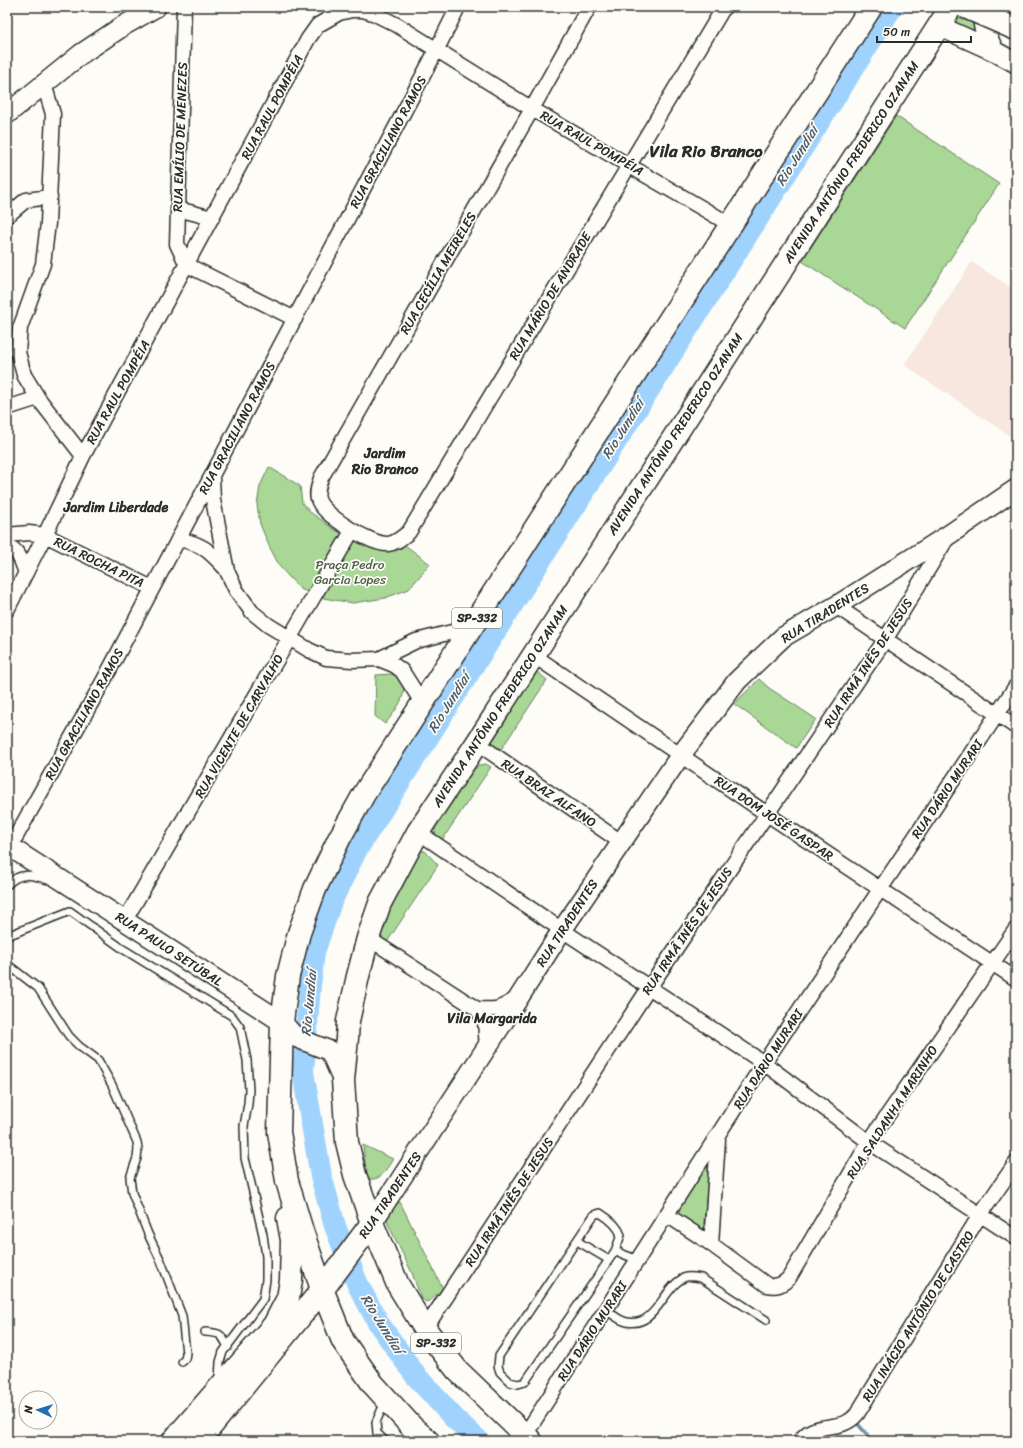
<svg xmlns="http://www.w3.org/2000/svg" width="1023" height="1448" font-family="Sriracha,sans-serif">
<style>
.built{fill:#f8e7de}
.green{fill:#a9d796;stroke:#6a8160}
.lines{fill:none;stroke-linecap:round;stroke-linejoin:round}
.stream{stroke:#7190a9;stroke-width:3.5}
.river{stroke:#9fd3fd;stroke-width:22}
.lane-casing{stroke:#2b2b2b;stroke-width:10}
.street-casing{stroke:#2b2b2b;stroke-width:17}
.secondary-casing{stroke:#2b2b2b;stroke-width:22}
.primary-casing{stroke:#2b2b2b;stroke-width:25}
.lane{stroke:#fdfcf7;stroke-width:7}
.street{stroke:#fdfcf7;stroke-width:14}
.secondary{stroke:#fdfcf7;stroke-width:19}
.primary{stroke:#fdfcf7;stroke-width:22}
.primary-bridge-casing{stroke:#2b2b2b;stroke-width:25;stroke-linecap:butt}
.primary-bridge{stroke:#fdfcf7;stroke-width:22}
.labels{text-anchor:middle;dominant-baseline:central;stroke-width:3.5;stroke-linejoin:round;paint-order:stroke}
.shield{fill:#fdfcf7;stroke:#6a6a68;stroke-width:1}
.shield-label{font-size:12px;font-weight:bold;fill:#2b2b2b}
.street-label{font-size:13px;fill:#2b2b2b;stroke:#fdfcf7}
.park-label{font-size:13px;fill:#515f4b;stroke:#fdfcf7}
.water-label{font-size:14px;font-style:italic;fill:#4e5d6a;stroke:#fdfcf7}
.neighbourhood-label{font-size:14px;font-weight:bold;fill:#2b2b2b;stroke:#fdfcf7}
.district-label{font-size:17px;font-weight:bold;fill:#2b2b2b;stroke:#fdfcf7}
</style>
<rect width="100%" height="100%" fill="#fdfcf7"/>
<filter id="ink" filterUnits="userSpaceOnUse"><feTurbulence type="fractalNoise" baseFrequency=".025" numOctaves="2"/><feDisplacementMap in="SourceGraphic" scale="8" xChannelSelector="R" yChannelSelector="G"/><feConvolveMatrix kernelMatrix="1 2 1 2 8 2 1 2 1" color-interpolation-filters="sRGB"/></filter>
<g filter="url(#ink)">
<path class="built" d="M972 262 1016 291V440L904 365Z"/>
<path class="green" d="M960 7H979L980 36 950 22Z
M896 116 999 184 905 328 802 261Z
M269 467 300 486 302 503 310 512 335 530 367 545 401 542 430 564 409 589 385 598 353 603 323 598 300 589 280 567 269 546 260 524 257 505 260 486Z
M536 671 547 680 500 751 492 745 490 739Z
M392 674C417 686 396 710 385 724L375 716 376 675Z
M759 679 769 688 816 719 796 748 734 704Z
M486 764 491 767 442 840 435 835V825L467 776 479 765Z
M417 851H425L438 865 385 945 379 936 391 896Z
M363 1145 393 1159C387 1168 382 1181 369 1179L366 1172Z
M710 1161 703 1231 674 1212Z
M400 1202 443 1289 431 1300 426 1302 421 1298 412 1273 388 1224 386 1213 393 1205Z"/>
<g class="lines">
<path class="stream" d="M856 1422 873 1441"/>
<path class="river" d="M479 1441 454 1418 416 1376 379 1324 358 1285 335 1226 321 1176 303 1072 310 986 314 952 331 902 357 849 892 7"/>
<defs>
<path id="lane" d="M7 885C20 871 32 875 48 880
M7 936 70 911 123 949 232 1016 240 1027 247 1060 249 1090 248 1104 244 1126 245 1158 263 1235 266 1257V1280L263 1299 223 1352 220 1362 219 1381
M7 964 38 988 69 1036 79 1046 98 1060 112 1085 137 1142 138 1149 137 1158 130 1178 132 1193 148 1234 161 1261 182 1316 186 1353 185 1359 182 1362
M600 1213C608 1218 618 1226 621 1235L615 1251 525 1382 518 1384 510 1382 500 1372 498 1366 499 1356 594 1215Z
M577 1241 609 1260
M615 1251 638 1260
M606 1310C612 1314 620 1321 627 1322 657 1328 663 1285 686 1277 691 1276 696 1277 701 1278L766 1320
M205 1332C220 1333 221 1333 228 1347
M385 1441 377 1433 376 1422 385 1402"/>
<path id="street" d="M184 7 177 244 187 265 295 319
M589 7 532 109 321 478C319 485 316 492 318 499 322 515 372 545 388 544 397 543 402 537 409 532L724 7
M44 84 53 114 48 223 43 264 20 328 18 352 24 375 38 398 83 456
M178 209 212 218
M7 216 26 200 50 197
M7 408 38 398
M212 476 213 500 227 571 236 590 252 612 268 625 309 650 326 658 352 660 379 659 416 641 472 627
M7 535 29 533 45 535 152 588
M178 539C204 544 210 552 227 570
M7 546C19 550 22 562 26 573
M836 606 1016 727
M7 610 45 535 83 456 308 39 318 25 339 13 352 10H363L373 13 397 25 532 109 731 225
M533 655 767 814 1016 979
M379 659 394 665 402 671 423 704
M477 743 621 842
M418 832 562 930 764 1063 869 1142 1016 1238
M10 847 104 680 437 49 458 7
M125 920 352 531
M368 938 477 1009 485 1021 487 1048
M477 1009C497 1010 499 1010 516 999
M667 1215 711 1244 767 1285C777 1287 782 1285 789 1278L869 1142 1016 929
M711 1244 718 1139
M425 1329 649 988 885 640 949 535
M525 1435 764 1063 1016 686
M800 1441C814 1419 841 1434 857 1414L980 1215 1016 1163"/>
<path id="secondary" d="M983 7C980 24 987 36 994 51
M939 26 994 51 1016 63
M7 114 81 54 123 26 156 7
M7 845 282 1022 295 1037 330 1051 343 1080
M372 1223 502 1024 562 930 680 756 737 681 783 637 836 606 950 534 1016 489"/>
<path id="primary" d="M1013 7 1016 9
M173 1441 274 1325 288 1298 291 1280 292 1240 288 1218
M199 1441 329 1281 372 1223
M428 1441 411 1426 373 1384 343 1341 322 1289 302 1231 287 1181 279 1132 282 1022 288 976 299 933 315 889 339 839 364 794 871 7
M531 1441 457 1370 425 1329 398 1285 372 1223 355 1175 347 1142 343 1080 347 1038 348 1021 358 976 368 938 380 903 418 832 477 743 951 7"/>
</defs>
<use href="#lane" class="lane-casing"/>
<use href="#street" class="street-casing"/>
<use href="#secondary" class="secondary-casing"/>
<use href="#primary" class="primary-casing"/>
<use href="#lane" class="lane"/>
<use href="#street" class="street"/>
<use href="#secondary" class="secondary"/>
<use href="#primary" class="primary"/>
<defs>
<path id="primary-bridge" d="M965 7 1016 29"/>
</defs>
<use href="#primary-bridge" class="primary-bridge-casing"/>
<use href="#primary-bridge" class="primary-bridge"/>
</g>
</g>
<g class="labels">
<g class="shield">
<rect x="452" y="608" width="50" height="20" rx="3"/>
<rect x="411" y="1333" width="50" height="20" rx="3"/>
</g>
<g class="shield-label">
<text x="477" y="618">SP-332</text>
<text x="436" y="1343">SP-332</text>
</g>
<g class="street-label">
<text transform="translate(272 107) rotate(-62)">RUA RAUL POMPÉIA</text>
<text transform="translate(180 137) rotate(-88)">RUA EMÍLIO DE MENEZES</text>
<text transform="translate(388 142) rotate(-62)">RUA GRACILIANO RAMOS</text>
<text transform="translate(592 143) rotate(30)">RUA RAUL POMPÉIA</text>
<text transform="translate(851 162) rotate(-57)">AVENIDA ANTÔNIO FREDERICO OZANAM</text>
<text transform="translate(438 273) rotate(-60)">RUA CECÍLIA MEIRELES</text>
<text transform="translate(550 296) rotate(-59)">RUA MÁRIO DE ANDRADE</text>
<text transform="translate(118 392) rotate(-61)">RUA RAUL POMPÉIA</text>
<text transform="translate(237 428) rotate(-62)">RUA GRACILIANO RAMOS</text>
<text transform="translate(675 434) rotate(-57)">AVENIDA ANTÔNIO FREDERICO OZANAM</text>
<text transform="translate(99 562) rotate(26)">RUA ROCHA PITA</text>
<text transform="translate(825 613) rotate(-32)">RUA TIRADENTES</text>
<text transform="translate(868 663) rotate(-57)">RUA IRMÃ INÊS DE JESUS</text>
<text transform="translate(500 706) rotate(-57)">AVENIDA ANTÔNIO FREDERICO OZANAM</text>
<text transform="translate(84 714) rotate(-61)">RUA GRACILIANO RAMOS</text>
<text transform="translate(239 726) rotate(-60)">RUA VICENTE DE CARVALHO</text>
<text transform="translate(947 789) rotate(-56)">RUA DÁRIO MURARI</text>
<text transform="translate(549 793) rotate(34)">RUA BRAZ ALFANO</text>
<text transform="translate(774 818) rotate(34)">RUA DOM JOSÉ GASPAR</text>
<text transform="translate(567 923) rotate(-57)">RUA TIRADENTES</text>
<text transform="translate(687 931) rotate(-56)">RUA IRMÃ INÊS DE JESUS</text>
<text transform="translate(169 949) rotate(33)">RUA PAULO SETÚBAL</text>
<text transform="translate(768 1059) rotate(-57)">RUA DÁRIO MURARI</text>
<text transform="translate(892 1112) rotate(-57)">RUA SALDANHA MARINHO</text>
<text transform="translate(390 1195) rotate(-56)">RUA TIRADENTES</text>
<text transform="translate(509 1202) rotate(-57)">RUA IRMÃ INÊS DE JESUS</text>
<text transform="translate(918 1316) rotate(-58)">RUA INÁCIO ANTÔNIO DE CASTRO</text>
<text transform="translate(592 1331) rotate(-57)">RUA DÁRIO MURARI</text>
</g>
<g class="park-label">
<text x="350" y="564">Praça Pedro<tspan x="350" dy="15">Garcia Lopes</tspan></text>
</g>
<g class="water-label">
<text transform="translate(797 156) rotate(-58)">Rio Jundiaí</text>
<text transform="translate(623 429) rotate(-58)">Rio Jundiaí</text>
<text transform="translate(449 703) rotate(-58)">Rio Jundiaí</text>
<text transform="translate(309 1003) rotate(-85)">Rio Jundiaí</text>
<text transform="translate(382 1324) rotate(58)">Rio Jundiaí</text>
</g>
<g class="neighbourhood-label">
<text x="385" y="453">Jardim<tspan x="385" dy="16">Rio Branco</tspan></text>
<text x="116" y="507">Jardim Liberdade</text>
<text x="492" y="1018">Vila Margarida</text>
</g>
<g class="district-label">
<text x="706" y="151">Vila Rio Branco</text>
</g>
</g>
<rect width="1023" height="1448" fill="none" stroke="#fdfcf7" stroke-width="24"/>
<rect x="12" y="12" width="999" height="1424" fill="none" stroke="#2b2b2b" stroke-width="1.5" filter="url(#ink)"/>
<g transform="translate(38 1410) rotate(274)"><circle r="19" fill="#fdfcf7" stroke="#a9a8a5"/>
<path d="M0-3L7 15L0 10L-7 15Z" fill="#1f6fb2"/>
<text y="-6" font-size="11" font-weight="bold" text-anchor="middle" fill="#2b2b2b">N</text>
</g>
<path d="M877 36v6h94v-6" fill="none" stroke="#2b2b2b" stroke-width="2"/>
<text x="883" y="36" font-size="12" fill="#2b2b2b" stroke="#fdfcf7" stroke-width="3" paint-order="stroke">50 m</text>
</svg>
